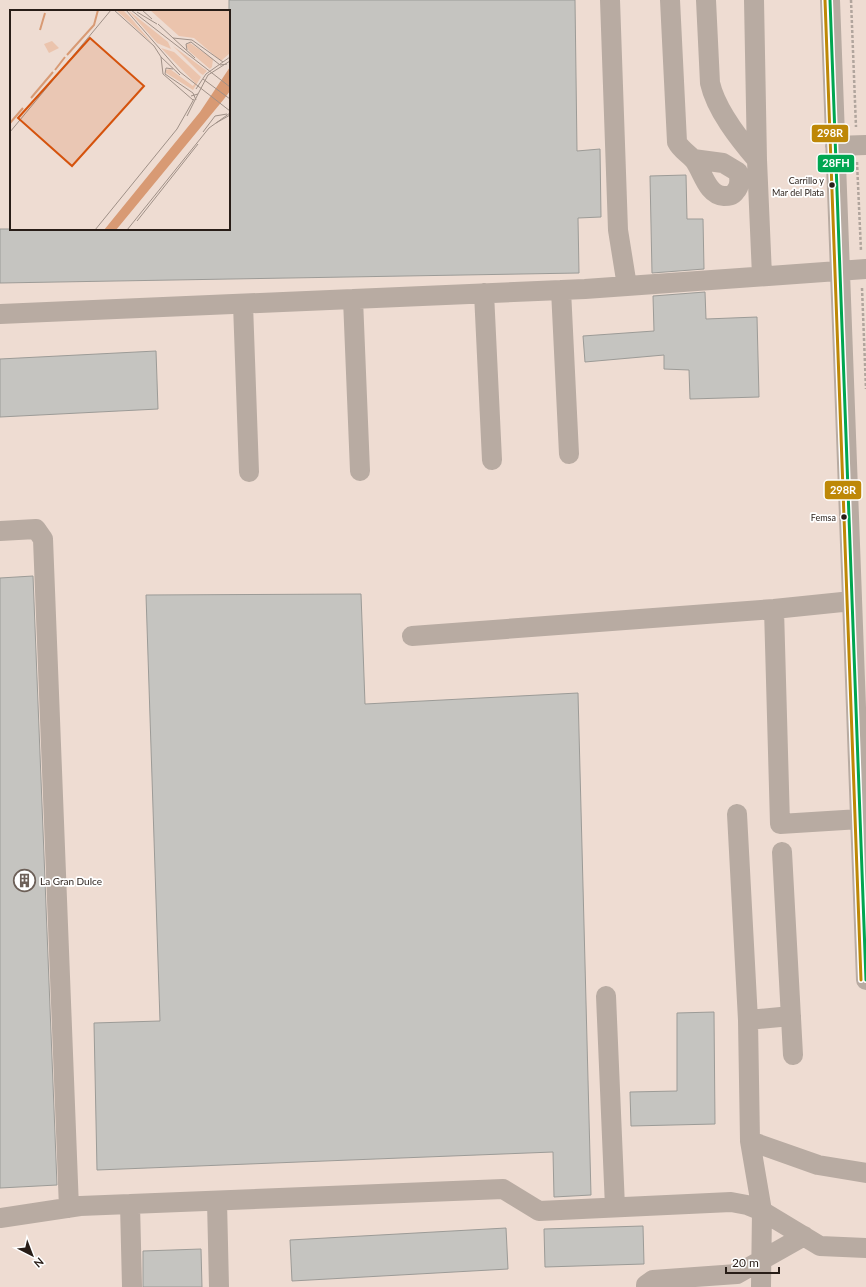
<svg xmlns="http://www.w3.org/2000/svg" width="866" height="1287" font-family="Lato,sans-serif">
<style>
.building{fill:#c5c4c0;stroke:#9c9b97}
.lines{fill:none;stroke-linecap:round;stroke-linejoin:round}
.path{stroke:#b1a59d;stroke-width:2.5;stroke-dasharray:3 2;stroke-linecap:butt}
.minor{stroke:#b8aba2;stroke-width:20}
.bus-1-casing{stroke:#fff;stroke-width:6}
.bus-2-casing{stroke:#fff;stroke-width:6}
.bus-1{stroke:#00a651;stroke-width:3}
.bus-2{stroke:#be8807;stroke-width:3}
.bus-dot{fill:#281d17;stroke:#fff;stroke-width:1.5}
.labels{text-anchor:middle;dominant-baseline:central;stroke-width:3.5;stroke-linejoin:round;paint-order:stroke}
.bus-label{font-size:9px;fill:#281d17;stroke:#fff;text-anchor:end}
.poi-label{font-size:10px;fill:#281d17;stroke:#fff;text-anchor:start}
.inset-river{fill:none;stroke:#d89a74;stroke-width:2}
.inset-road{fill:none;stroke:#9f9087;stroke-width:1}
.view{fill:#d5530d;fill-opacity:0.15;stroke:#d5530d;stroke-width:2}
.inset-edge{fill:none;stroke:#281d17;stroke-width:2}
.line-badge{stroke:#fff;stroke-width:1.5}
.badge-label{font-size:11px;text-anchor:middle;font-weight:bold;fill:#fff}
</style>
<rect width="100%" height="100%" fill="#eedcd2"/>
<path class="building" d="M229 0H575L577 151 600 149 601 217 578 218 579 273 0 283V229H229Z
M686 175 687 219H703L704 269 652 273 650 176Z
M705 292 706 319 757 317 759 397 690 399 689 370 664 369V355L585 362 583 336 654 331 653 296Z
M156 351 158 409 0 417V359Z
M33 576 57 1185 0 1188V578Z
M361 594 365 704 578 693 591 1195 554 1197 553 1152 97 1170 94 1023 160 1021 146 595Z
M714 1012 715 1124 631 1126 630 1092 677 1091V1013Z
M643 1226 644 1264 545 1267 544 1229Z
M506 1228 508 1269 292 1281 290 1240Z
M201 1249 202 1287H143V1251Z"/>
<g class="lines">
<path class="path" d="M851 0 856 127
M857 162 861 251
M862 288 866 389"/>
<path class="minor" d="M610 0 618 230 627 286
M670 0 677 142C681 150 688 153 694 160 703 172 707 195 724 196 729 196 732 196 735 192 741 186 740 179 738 172L723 163 693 159
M706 0 710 83C716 110 739 139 757 160
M754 0 757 160 762 276
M830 0 866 980
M835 146 866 145
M561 290 569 454
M484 293 492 460
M353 299 360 471
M243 304 249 472
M0 314 585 289 866 269
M0 531 36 529 43 539 69 1208
M774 609 780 824 860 819
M412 636 774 609 852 601
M737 814 748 1020 750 1141 818 1165 866 1173
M782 852 793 1055
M606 996 615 1207
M748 1020 791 1016
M750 1141 762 1211 761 1287
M217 1201 219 1287
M130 1204 132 1287
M0 1218 80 1206 503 1189 539 1211 731 1202 747 1205 762 1211 820 1246 866 1248
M646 1287V1285L653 1280 737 1274 804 1236"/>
<defs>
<path id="bus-1" d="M830 0 866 980"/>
<path id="bus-2" d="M825 0 861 980"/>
</defs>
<use href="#bus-1" class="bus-1-casing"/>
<use href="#bus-2" class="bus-2-casing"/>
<use href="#bus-1" class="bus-1"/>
<use href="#bus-2" class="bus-2"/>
</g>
<defs>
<symbol id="building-ring" viewBox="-11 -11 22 22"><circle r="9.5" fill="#fff" stroke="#6d6058" stroke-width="1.5"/><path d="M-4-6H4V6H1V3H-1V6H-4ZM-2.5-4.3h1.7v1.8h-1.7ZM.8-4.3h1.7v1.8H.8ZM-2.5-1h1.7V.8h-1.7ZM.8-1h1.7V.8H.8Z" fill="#6d6058"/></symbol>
</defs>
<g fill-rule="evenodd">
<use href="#building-ring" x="12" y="868" width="25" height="25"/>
</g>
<g class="bus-dot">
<circle cx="832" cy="185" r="3.5"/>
<circle cx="844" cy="517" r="3.5"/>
</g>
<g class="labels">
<g class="bus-label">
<text x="824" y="180">Carrillo y<tspan x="824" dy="12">Mar del Plata</tspan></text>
<text x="836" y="517">Femsa</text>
</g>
<g class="poi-label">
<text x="40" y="881">La Gran Dulce</text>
</g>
</g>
<g transform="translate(10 10)">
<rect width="220" height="220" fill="#eedcd2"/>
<path d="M106 0H113L120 7 142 33ZM118 0 158 32 161 39 147 33ZM140 0H220V43L211 51 184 28 169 26ZM42 31 49 38 39 43 34 34ZM180 33 203 49 202 57 200 59 179 41 176 35ZM163 36 197 61 193 65 190 63ZM151 38 164 42 191 67 183 80 156 63V60L160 59 183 76 185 73Z" fill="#ebc4ad"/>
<path d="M220 57V81L214 89 106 220H94L190 102Z" fill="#d89a74"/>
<path class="inset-river" d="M30 20 35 3M57 45 84 15 88 0M45 60 55 47M21 88 43 62M0 113 13 98"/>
<path class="inset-road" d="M104 0 144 36 151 47 153 64 183 90M116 0 170 62 220 101M121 0 220 77M132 0 142 9M127 2 147 14M148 14 163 28 182 30 213 52M163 28 185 48M177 40 176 34 181 32 210 55 217 54M151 47 170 65M163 59 156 58 155 64 183 83 186 90M193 69 220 89M186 79 196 64 220 47M181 86 188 84 198 65 220 51M177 106 188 84M206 113 220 105M0 122 101 0M193 122 205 106 217 104M127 211 188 134M85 220 167 119 184 89M117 220 199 118 220 103"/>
<path class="view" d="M80 28 134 76 62 156 8 108Z"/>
<rect width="220" height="220" class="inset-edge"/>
</g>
<g class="line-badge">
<rect x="811" y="124" width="38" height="19" rx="4" fill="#be8807"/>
<rect x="817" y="154" width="38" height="19" rx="4" fill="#00a651"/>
<rect x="824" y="480" width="38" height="20" rx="4" fill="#be8807"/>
</g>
<g class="badge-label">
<text x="830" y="137">298R</text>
<text x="836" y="167">28FH</text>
<text x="843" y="494">298R</text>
</g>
<g transform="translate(32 1255) rotate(138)" stroke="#ffffff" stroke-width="3" paint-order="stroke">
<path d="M0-3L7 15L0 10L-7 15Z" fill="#281d17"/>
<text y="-6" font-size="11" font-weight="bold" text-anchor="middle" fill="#281d17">N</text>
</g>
<path d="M726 1267v6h53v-6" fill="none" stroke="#281d17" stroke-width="2"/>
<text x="732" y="1267" font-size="12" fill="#281d17" stroke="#ffffff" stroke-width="3" paint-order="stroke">20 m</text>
</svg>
